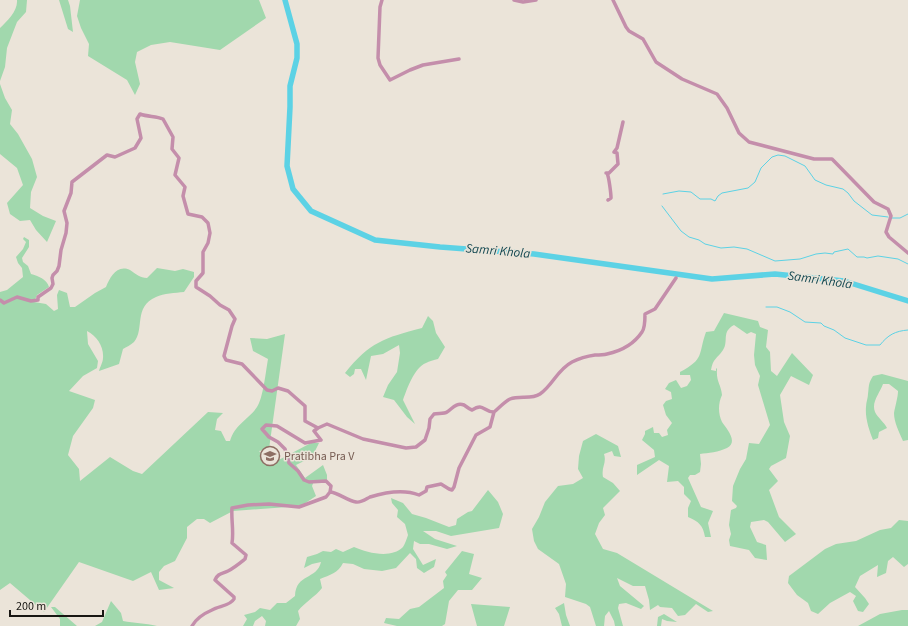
<svg xmlns="http://www.w3.org/2000/svg" width="908" height="626" font-family="'Source Sans 3',sans-serif">
<style>
.green{fill:#a1d8ad}
.lines{fill:none;stroke-linecap:round;stroke-linejoin:round}
.stream{stroke:#5cd2e5;stroke-width:1}
.river{stroke:#5cd2e5;stroke-width:5.5}
.minor{stroke:#c48eab;stroke-width:3.5}
.labels{text-anchor:middle;dominant-baseline:central;stroke-width:3;stroke-linejoin:round;paint-order:stroke}
.education-label{font-size:12px;fill:#785e54;stroke:#ebe4d9;text-anchor:start}
.water-label{font-size:13px;font-style:italic;fill:#164a53;stroke:#ebe4d9}
</style>
<rect width="100%" height="100%" fill="#ebe4d9"/>
<path class="green" d="M17 0H27L26 12 17 22 7 48 5 67 0 81V28C7 21 18 11 17 0Z
M59 0H68L70 6 73 32 68 29Z
M80 0H259L266 18 220 50 170 42 151 45 137 52 135 62 140 84 135 95 127 80 88 56 89 44 81 28 77 16Z
M0 84 5 98 12 110 10 124 18 134 32 159 37 177 31 192 30 208 43 216 56 221 47 242 36 230 30 220 20 221 10 214 7 203 23 185 17 168 0 154Z
M24 237 29 240V247L22 258 23 262 28 266 31 274C38 276 47 279 49 287L37 295 34 302 46 304 54 311 58 309 57 295 59 290 67 293 70 307H75L95 293 106 287C110 277 117 264 130 270 136 274 140 278 147 278L157 268 175 271 183 269 194 272V277L184 292C175 293 164 293 156 297 133 307 145 329 134 342 131 345 126 347 123 349L119 364 99 371C100 367 103 362 103 358 104 347 97 336 87 331L88 344 98 361 97 368 83 376 69 391 95 400 93 408 73 436 68 455 79 469 80 481 110 457 133 471 142 474 208 412 223 413 217 419 215 430 221 431 226 441H230C235 424 248 420 257 407 263 399 266 370 268 359L253 351 250 338 267 339 285 334 269 449 259 451 271 464 311 443H319L312 457 296 465 305 478 323 465 327 475V483L314 481 312 486 316 496 301 506 233 511 210 523 204 519H197L187 527V538L175 561 164 566 159 572V580L174 588 159 590 151 572 133 581 79 562 44 612 10 583 0 590V292L7 290 23 277 22 268 18 263 16 257 23 249 26 242 23 239Z
M724 313 758 321 760 327 768 330 766 347 770 352 771 371 777 376 792 353 813 375 809 385 791 376 780 395 784 422 790 436 786 458 771 466 769 469 778 481 769 490 779 517 796 534 785 542 768 522 764 520 751 522 750 527 757 542 766 545 767 560 755 558 749 550 730 546 729 540 731 534 729 525 731 510 736 508 737 506 732 501 733 486 740 469 746 459 749 443 759 444 770 425 758 385 760 376 755 365 754 355 756 334 751 332 747 334 734 325C721 332 729 341 723 350 717 359 713 358 711 370L716 371V368L717 369C716 382 721 384 722 395 718 403 718 414 722 422 726 428 739 442 727 448 719 452 708 453 700 454L701 464 700 472 695 475H690L688 478 701 507 713 511 708 523 711 537H705C703 525 699 522 688 517V508L691 501 684 494V487L678 481 667 482 669 466 659 460 637 475V465L655 457 654 450 642 440 645 434V431L653 427 654 433H659L662 437 668 435 667 430 672 423 666 415 663 405 666 401 672 399 671 392 665 389 669 383 676 380 681 388 687 386 691 380 690 375H680V372C705 359 698 354 706 332L714 331Z
M428 316 433 321 436 333 445 347 438 359C434 360 429 361 426 363 414 368 407 389 403 400L415 424 407 417 394 400 383 397 388 385 397 372 400 353 399 345 383 354 371 356 366 380 361 369H355L354 374 350 377 345 373C370 342 384 338 422 328Z
M882 374 908 381V440L903 441C899 432 894 422 894 413 895 407 898 397 898 391L889 384H883C880 393 871 402 875 412 878 418 884 422 887 428L879 432 878 438 873 440C869 430 865 418 866 407 866 402 868 398 868 394 869 386 868 384 873 376Z
M596 434 618 446 621 457 614 456 612 451 604 454C607 463 601 467 603 477L613 483 620 491 603 508 605 515 599 523 595 534 603 549 617 553 713 611 708 612 696 604 685 615 678 616 672 608 660 607 658 605 650 610 649 600 645 586H633L617 578 620 586 644 606 641 609 626 603 619 604 618 608 623 626H615L614 621 609 611 605 616 604 626H596L590 607 586 604 565 597 566 584 559 564 538 549 534 541 532 529 539 517 545 502 558 486 573 484 583 478 578 469 579 456 583 441Z
M488 490 498 502 503 514 499 528 451 536 436 531H423L435 539 457 546 447 549 429 544H420L414 541 413 549 423 565 436 559 434 567 424 573 417 568 416 559 410 553 396 568 382 571 364 569 353 564 343 563C338 573 330 575 320 579L322 588C315 597 305 602 298 611L300 619 296 626H265L266 621 262 616 255 621 253 626H243L247 619 244 615 255 612 260 608 270 610 277 603H286L295 596C296 573 317 580 321 562L312 564 304 568 307 557 317 554 323 551 331 552 336 549 343 552 354 547C368 553 391 559 403 547 405 544 407 538 408 535L405 524 397 517 398 510 392 503 391 498 403 503 412 514 426 518 449 527 456 525 457 519 468 512 472 511Z
M899 520 908 521V564L904 567 893 557 888 561 886 573 877 577 878 565 860 576 855 587 865 598 869 604 863 612 858 611 853 601 856 596 850 592 830 603 818 614 811 611 808 603 797 595 788 583 789 576 825 549 836 544 856 541 880 530 891 528Z
M462 551 474 554 469 574 482 578 472 590H458L449 601 445 624 442 626H397L384 623 386 618 399 619 410 609 419 607 444 588 443 581 447 575 445 572Z
M111 601 121 613 123 621C134 623 145 623 157 626H95L102 622Z
M564 603 566 615 570 626H562L559 614 555 608Z
M471 604 510 607 504 626H477Z
M51 607H55L77 626H60V619Z
M902 610H908V626H858L880 614Z
M664 614 677 622 667 621 662 619 661 626H657L658 617Z"/>
<g class="lines">
<path class="stream" d="M663 194 679 191 691 192 700 199H711L715 201 718 196 722 193 748 188 755 182 761 168 772 157 778 155 785 156 805 166 815 180 826 185 843 189 848 193 854 201 872 215 888 217
M662 206 681 231 689 237 699 240 705 244 721 248 734 247 747 249 775 261 800 259 816 254 825 253 833 254 834 252 848 249 857 257H864L867 258 878 256 898 259 908 264
M891 218H900L908 214
M766 307H777L790 312 805 322 821 323 824 326 834 330 845 338 866 345H880C888 335 895 331 908 330"/>
<path class="river" d="M285 0 297 44V58L290 86V107L287 166 293 189 311 211 375 240 440 247 534 254 712 279 775 274 844 281 908 301"/>
<path class="minor" d="M382 0 380 7 378 58 380 65 390 80 410 70 423 65 459 59
M514 0 523 2 536 0
M613 0 626 27 629 31 643 39 656 62 682 79 717 94 727 108 739 133 749 142 814 159H832L874 202 888 209 891 216 886 232 889 237 908 253
M606 173H607C609 177 611 194 611 198L608 200
M607 173H609L618 164 617 153 614 152 617 148 623 122
M0 300 4 303 17 297 31 301 38 300V297L51 288 53 284 52 278 53 275 57 271 59 266 61 250 66 233 67 223 64 211 71 193 72 182 107 155 115 157 135 148 141 138 137 119 140 114C148 117 156 116 163 119L173 137 172 149 179 158 175 175 185 187 183 196 188 214 202 217 208 223 210 233 208 243 203 252V273L196 281V287L210 296 220 305 229 310 235 319 232 326 224 356 226 360 242 364 267 390 272 391 278 388 288 391 305 406V421L318 428 327 424 363 439 406 448 416 447 425 440 429 428 430 419 434 414C438 413 444 414 447 412 452 409 456 402 464 405 467 407 469 409 472 410 484 402 483 412 494 412 499 408 504 402 510 399 520 395 531 400 540 394 553 385 557 370 572 362 578 359 588 356 595 355 599 355 603 355 607 354 621 351 634 344 642 332 645 328 645 319 645 314L655 309 676 278
M318 428 314 431 321 440 305 443 277 426 266 425 262 429 269 437 278 442 285 449 289 463 298 471 304 480 309 482 326 481 331 486 330 492C337 492 348 501 356 502 361 503 366 499 370 497 386 492 404 489 419 495L426 491 427 487 441 484 449 489 452 490 454 487 459 468 476 435 490 427 494 412
M192 626C196 619 205 613 212 610 219 606 230 606 234 599V597L215 580C218 573 222 574 228 571 234 568 240 563 245 559L246 555 232 543C234 531 231 519 232 508L248 505 269 504 299 507 326 497 330 492"/>
</g>
<defs>
<symbol id="school-ring" viewBox="-11 -11 22 22"><circle r="9.5" fill="#ebe4d9" stroke="#8d6e63" stroke-width="1.5"/><path d="M0-5L7-2L0 1L-7-2ZM-4 1L0 2.5L4 1V4Q0 6-4 4Z" fill="#8d6e63"/></symbol>
</defs>
<g fill-rule="evenodd">
<use href="#school-ring" x="259" y="445" width="22" height="22"/>
</g>
<g class="labels">
<g class="education-label">
<text x="284" y="456">Pratibha Pra V</text>
</g>
<g class="water-label">
<text transform="translate(498 251) rotate(5)">Samri Khola</text>
<text transform="translate(820 280) rotate(8)">Samri Khola</text>
</g>
</g>
<path d="M10 610v6h93v-6" fill="none" stroke="#181612" stroke-width="2"/>
<text x="16" y="610" font-size="12" fill="#181612" stroke="#ebe4d9" stroke-width="3" paint-order="stroke">200 m</text>
</svg>
